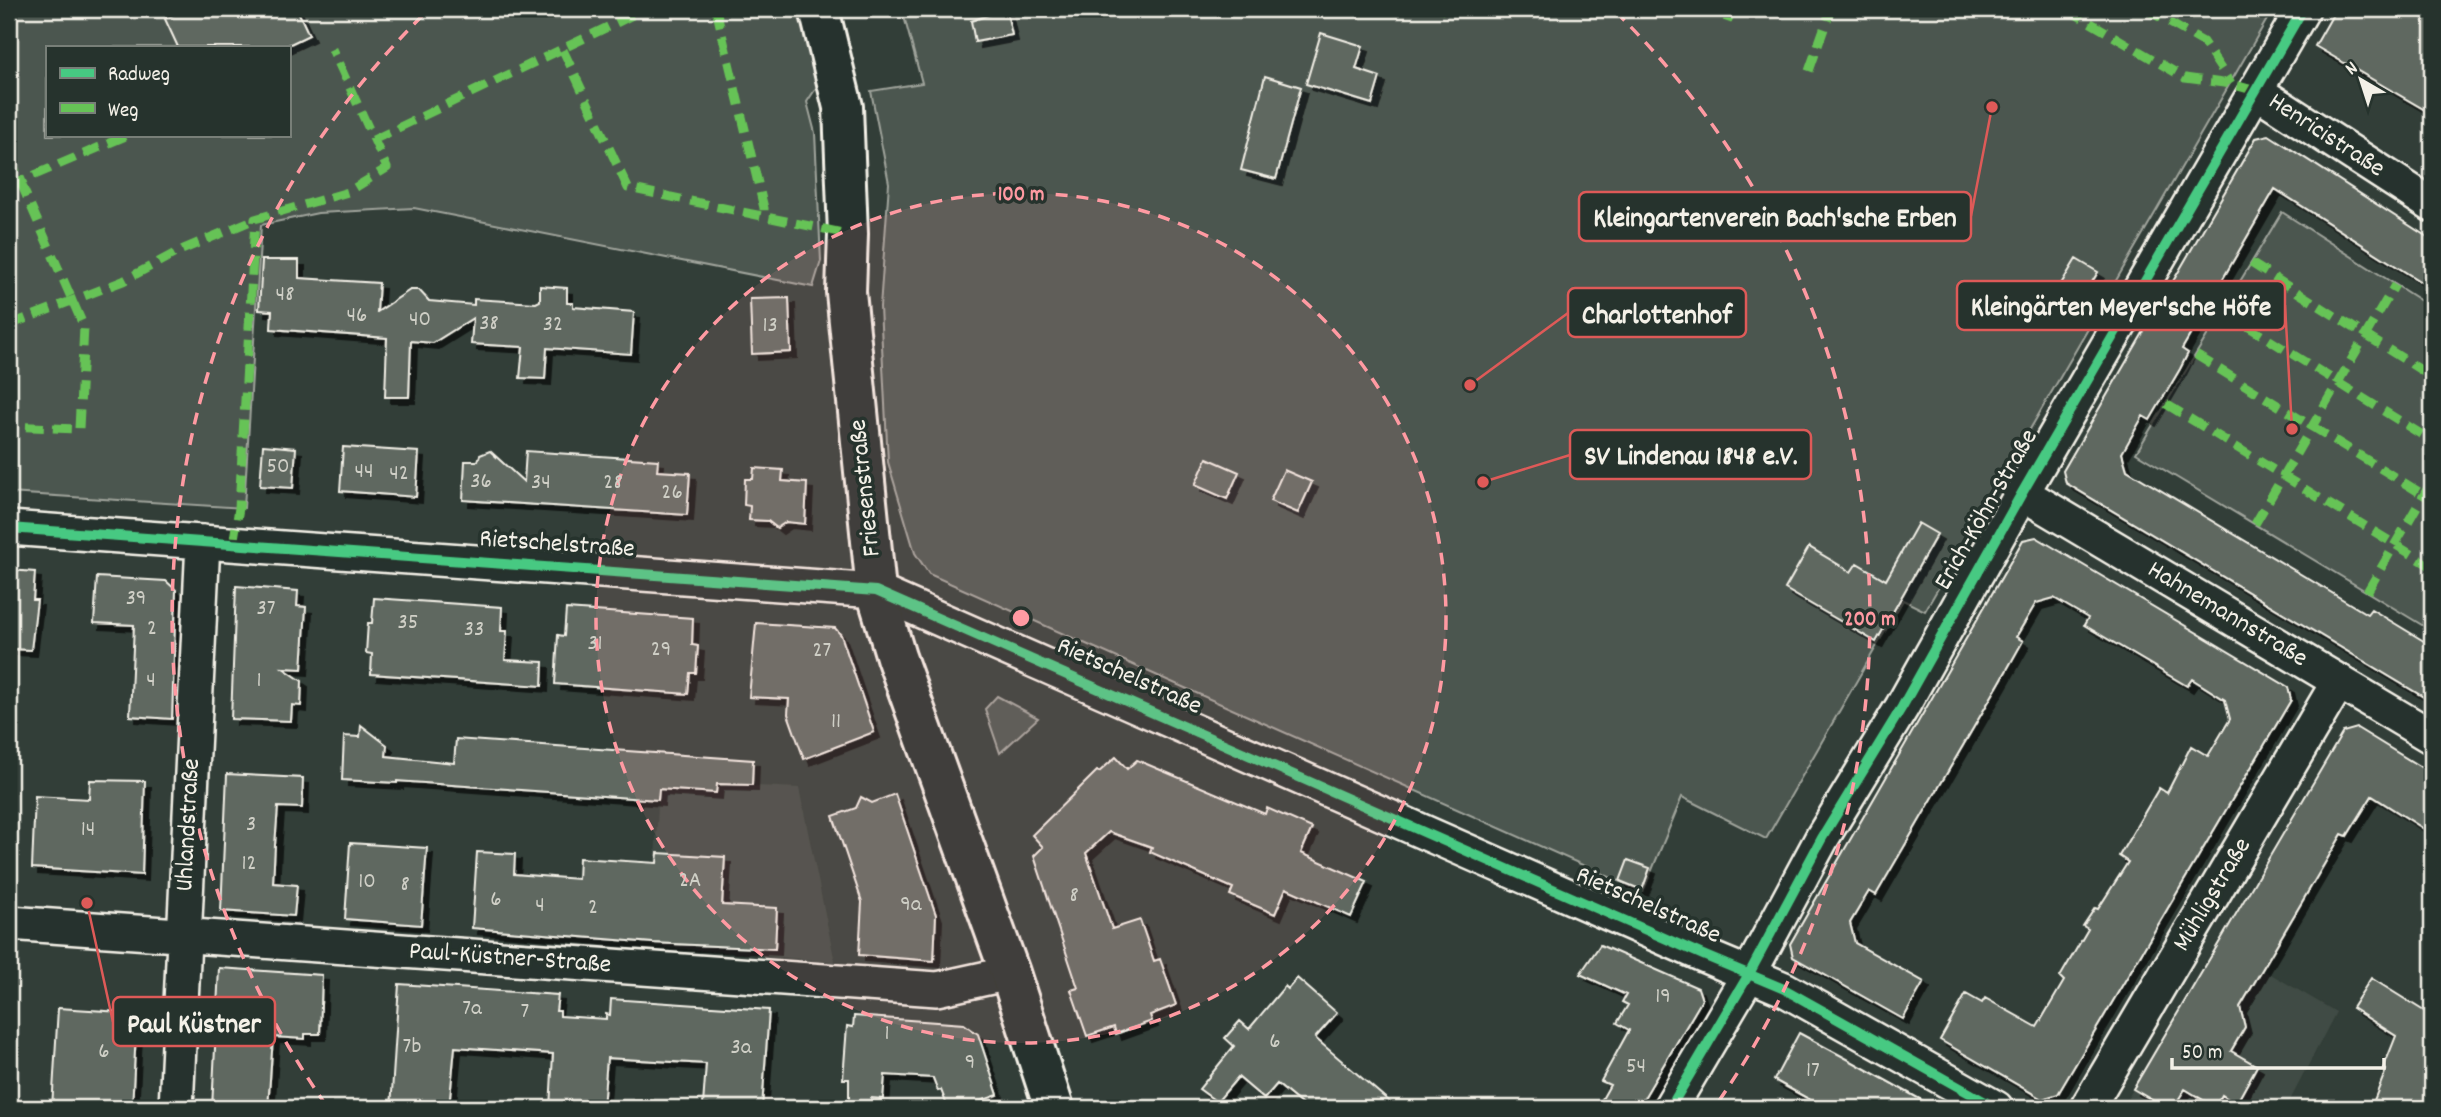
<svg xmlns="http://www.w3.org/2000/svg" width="2441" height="1117" font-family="Dekko,sans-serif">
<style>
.built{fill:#404b44}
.green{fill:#4c564f;stroke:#a0a49c;stroke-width:2;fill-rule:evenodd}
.building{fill:#5f6861;stroke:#f4f1e8;stroke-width:2;filter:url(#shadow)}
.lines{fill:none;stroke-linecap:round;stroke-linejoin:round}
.minor-casing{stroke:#f4f1e8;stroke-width:38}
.tertiary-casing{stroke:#f4f1e8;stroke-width:44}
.minor{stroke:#26332d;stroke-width:33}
.tertiary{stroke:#26332d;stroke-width:38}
.quiet{stroke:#66c356;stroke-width:9;stroke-dasharray:18 9;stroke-linecap:butt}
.cycleway-casing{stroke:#26332d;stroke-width:15}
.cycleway{stroke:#46c982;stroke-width:10}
.ring{fill:none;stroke:#ff9aa2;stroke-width:3.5;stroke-dasharray:12 9}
.labels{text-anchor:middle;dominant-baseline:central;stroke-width:7;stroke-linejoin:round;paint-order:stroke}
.number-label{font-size:23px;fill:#cfcfc6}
.street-label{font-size:26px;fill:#f4f1e8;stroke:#26332d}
.centre{fill:#ff9aa2;stroke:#26332d;stroke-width:3.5}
.ring-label{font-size:21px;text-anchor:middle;font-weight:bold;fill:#ff9aa2;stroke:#26332d;stroke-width:7;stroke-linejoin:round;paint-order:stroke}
.leader{fill:none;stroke:#de5a58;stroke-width:2.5}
.callout-dot{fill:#de5a58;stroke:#26332d;stroke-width:2.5}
.callout{fill:#26332d;stroke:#de5a58;stroke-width:2.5}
.callout-label{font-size:28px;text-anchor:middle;font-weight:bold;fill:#f4f1e8}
</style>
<defs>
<filter id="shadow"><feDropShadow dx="6" dy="6" stdDeviation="0" flood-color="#0009"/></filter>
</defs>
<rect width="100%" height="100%" fill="#323e38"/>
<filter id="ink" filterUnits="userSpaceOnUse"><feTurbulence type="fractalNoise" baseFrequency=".0143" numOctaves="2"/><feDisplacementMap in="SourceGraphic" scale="14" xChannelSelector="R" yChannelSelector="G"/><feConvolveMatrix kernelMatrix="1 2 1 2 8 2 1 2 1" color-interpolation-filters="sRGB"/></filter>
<g filter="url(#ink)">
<path class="built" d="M717 784 799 788 835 962 650 946 659 789 716 793Z
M2219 944 2336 1012 2286 1108H2122Z"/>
<path class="green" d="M9 9H801L820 82 807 102 815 133 821 261 813 287 414 208 318 213 261 225 244 508 9 493ZM47 47H289V135H47Z
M902 9H2273L1925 611 1903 600 1766 839 1682 797 1643 892 929 574 915 553 888 462 880 307 889 183 871 91 922 83Z
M2282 212 2432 308V631L2136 453Z
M997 696 1038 718 1000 753 985 709Z"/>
<path class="building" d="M185 9H297L309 35 284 47H178L165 19Z
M1006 9 1012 35 975 42 971 21Z
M2336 9H2432V114L2315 46Z
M1321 33 1363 46 1356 69 1380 77 1372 104 1306 84Z
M1265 76 1301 87 1276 179 1241 170Z
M2269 135 2432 240V289L2275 189 2182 349 2188 353 2180 369 2150 420 2143 416 2122 453 2127 470 2367 614 2371 609 2432 646V702L2066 483 2063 471 2256 138Z
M2076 259 2098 272 2083 297 2061 284Z
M262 260H299V278L379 283 377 312 410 290H419L429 301 474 305V299L536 303 540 301V286L567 288V303H573V307L634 312 631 354 547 348 545 379 520 378 523 347 471 344 473 318 433 343 411 341 409 397H385L387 338 271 329 272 311 259 310Z
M789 298 791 352 752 354 750 299Z
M263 445 296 448 293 488 260 486Z
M343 447 419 452 416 497 340 491Z
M490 451 524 482 526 451 658 460 657 471 690 473 687 515 463 500 465 461H478L480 455Z
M1207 458 1239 472 1227 499 1195 485Z
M754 468 783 470 782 481 807 483 805 524 786 522 777 528 768 521 749 520 750 506 744 505 745 479H753Z
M1284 470 1312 482 1298 513 1270 501Z
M1918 523 1937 534 1876 642 1785 589 1809 547 1851 572 1857 563 1886 580Z
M2036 537 2288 687 2291 700 2058 1094 2042 1099 1940 1040 1966 994 1982 1003 1985 998 2037 1027 2064 981 2060 977 2088 929 2083 926 2095 908 2098 909 2128 862 2119 856 2159 788 2167 793 2191 746 2208 756 2230 719 2225 700 2192 679 2187 686 2084 625 2088 618 2054 598 2036 603 2016 637 2023 641 2000 682 1876 895 1869 891 1850 923 1855 943 1924 982 1903 1019 1793 957 1790 944 2023 540Z
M9 570 35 572 33 600H37L31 650 9 649Z
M97 577 166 581 176 590 172 719 130 716 134 625 94 623Z
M236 586 298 591 297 606 306 607 302 669 283 668 302 681 301 706 292 705 291 721 231 719Z
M374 598 502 607 501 631H507L505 660 543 662 542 686 371 674 372 654 366 653 368 623H372Z
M566 609 693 618 692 645 698 646 696 673H690L688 694 555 684 558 635 564 636Z
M756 623 835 628 841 635 874 732 804 759 788 714 789 699 749 697Z
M361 725 387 745 386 756 454 763 456 739 753 760 752 785 717 784 716 793 659 789 658 800 397 781V783L342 780 344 736 360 737Z
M2357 728 2432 774V834L2372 796 2347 836 2342 834 2240 1007 2245 1027 2231 1051 2257 1066 2236 1104 2222 1095 2215 1107 2185 1089 2173 1108H2166L2133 1089 2343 732Z
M1116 757 1127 769 1137 760 1265 814 1267 808 1312 828 1301 853 1367 882 1351 917 1286 888 1275 914 1230 895 1233 888 1150 852 1152 847 1109 832 1086 853 1112 929 1140 920 1154 961 1160 959 1176 1005 1150 1015 1152 1021 1116 1034 1114 1027 1087 1036 1071 990 1078 988 1034 856 1043 847 1032 835 1097 771 1099 772Z
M227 774 303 778 302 808 278 807 275 845 273 883 297 885 294 916 221 911Z
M90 780 145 781 142 875 32 868 35 796 89 799Z
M895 794 936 915 934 961 859 955 862 902 833 816 856 808 861 797 872 803Z
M350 843 427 848 421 925 345 919Z
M477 852 515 854 514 874 578 879 579 858 657 863 658 853 725 857 722 905 777 908 775 949 653 943 472 928Z
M1628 860 1650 868 1642 890 1620 881Z
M1600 945 1698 988 1702 1000 1638 1108H1597L1610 1085 1601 1081 1629 1030 1617 1023 1628 1005 1622 1002 1626 995 1580 974Z
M219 968 322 975 320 1034H305V1039L273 1037 268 1108H212Z
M1297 978 1337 1013 1315 1038 1397 1108H1306L1277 1084 1264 1099 1238 1077 1217 1102 1199 1089 1234 1046 1225 1038 1240 1021 1249 1029 1285 986 1288 989Z
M2371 978 2432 1016V1108H2371L2386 1070 2383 1069 2396 1036 2352 1008Z
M399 984 558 995 556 1011H560V1016L606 1019V1014L610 1015 611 999 769 1010 762 1108H708V1105H703L706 1064 607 1058 603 1108H550L553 1054 455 1047 449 1108H391Z
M58 1008 137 1013 132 1108H52Z
M854 1016 964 1024 978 1034 998 1095 978 1102 979 1108H948L941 1090 938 1091 933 1078 885 1075 883 1099 871 1098 870 1103 849 1101V1079H843L847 1026 853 1027Z
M1799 1033 1851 1061 1936 1108H1825L1774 1080Z"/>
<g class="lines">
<defs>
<path id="minor" d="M2256 91 2432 205
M2022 493 2432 737
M9 528 876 591 1703 955 1784 989 1996 1108
M9 923 937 989 1010 973
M176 1108 203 542
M1670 1108 1749 974 1822 838 1902 707 2022 493 2303 9
M2087 1108 2339 681"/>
<path id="tertiary" d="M819 9 843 107 848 234 846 292 876 591 896 657 1010 973 1054 1108"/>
</defs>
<use href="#minor" class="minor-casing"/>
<use href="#tertiary" class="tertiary-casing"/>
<use href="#minor" class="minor"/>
<use href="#tertiary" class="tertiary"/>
<path class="quiet" d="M716 9 764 208V217
M2067 9 2185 78 2231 84 2256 91
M2146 9 2203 42 2231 84
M1439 12 1441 9
M1727 22 1732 9
M563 50 628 188 848 234
M1809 71 1831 9
M373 140 645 9
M9 156 84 327 79 429 9 426
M9 186 128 135
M2251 263 2432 377
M2223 311 2432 441
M9 325 123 281 179 251 255 219
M2196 355 2432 500
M2166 404 2432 567
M2255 524 2395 285
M233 545 239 508 255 219 348 192 387 168 332 49
M2367 592 2432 481"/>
<defs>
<path id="cycleway" d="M9 528 876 591 1703 955 1784 989 1996 1108
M1670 1108 1749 974 1822 838 1902 707 2022 493 2303 9"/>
</defs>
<use href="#cycleway" class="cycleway-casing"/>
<use href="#cycleway" class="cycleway"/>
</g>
</g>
<circle cx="1021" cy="618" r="425" fill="#ff9aa2" fill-opacity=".12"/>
<g class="ring">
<circle cx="1021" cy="618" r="425"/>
<path d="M326 1105A849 849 0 0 1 426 12M1616 12A849 849 0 0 1 1716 1105"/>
</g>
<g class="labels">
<g class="number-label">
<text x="285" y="295">48</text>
<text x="357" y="316">46</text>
<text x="420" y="320">40</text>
<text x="489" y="324">38</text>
<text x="553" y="325">32</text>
<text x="770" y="326">13</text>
<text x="278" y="467">50</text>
<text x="364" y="472">44</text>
<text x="399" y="474">42</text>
<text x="481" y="482">36</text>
<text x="541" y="483">34</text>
<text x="613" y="483">28</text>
<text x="672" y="493">26</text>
<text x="136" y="599">39</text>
<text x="266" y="609">37</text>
<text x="408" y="623">35</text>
<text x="152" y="629">2</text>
<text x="474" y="630">33</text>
<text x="595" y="644">31</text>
<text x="661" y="650">29</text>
<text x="822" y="651">27</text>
<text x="151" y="681">4</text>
<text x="259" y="681">1</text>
<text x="836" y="722">11</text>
<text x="251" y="825">3</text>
<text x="88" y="830">14</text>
<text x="249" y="864">12</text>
<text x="690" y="881">2A</text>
<text x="367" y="882">10</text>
<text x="405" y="885">8</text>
<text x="1074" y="896">8</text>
<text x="496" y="900">6</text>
<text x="911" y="905">9a</text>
<text x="540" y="906">4</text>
<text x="593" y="908">2</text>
<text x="1663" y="997">19</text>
<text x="472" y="1009">7a</text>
<text x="525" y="1012">7</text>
<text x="887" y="1034">1</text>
<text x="1275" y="1042">6</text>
<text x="412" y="1047">7b</text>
<text x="741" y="1048">3a</text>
<text x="104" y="1052">6</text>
<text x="970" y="1063">9</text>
<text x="1636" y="1067">54</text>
<text x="1813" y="1071">17</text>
</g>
<g class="street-label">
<text transform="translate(2326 136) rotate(33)">Henricistraße</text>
<text transform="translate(866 488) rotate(-96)">Friesenstraße</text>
<text transform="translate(1987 510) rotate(-60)">Erich-Köhn-Straße</text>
<text transform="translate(557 545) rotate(4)">Rietschelstraße</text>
<text transform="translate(2227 615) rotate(31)">Hahnemannstraße</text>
<text transform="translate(1129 677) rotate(24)">Rietschelstraße</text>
<text transform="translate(189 825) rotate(-87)">Uhlandstraße</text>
<text transform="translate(2213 895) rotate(-59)">Mühligstraße</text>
<text transform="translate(1648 906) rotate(24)">Rietschelstraße</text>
<text transform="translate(510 959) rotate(4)">Paul-Küstner-Straße</text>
</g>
</g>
<circle cx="1021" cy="618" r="10" class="centre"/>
<g class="ring-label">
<text x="1021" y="200">100 m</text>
<text x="1870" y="625">200 m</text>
</g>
<path class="leader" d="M1992 107L1971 216M2292 429L2285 305M1470 385L1568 313M1483 482L1570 455M87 903L113 1022"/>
<g class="callout-dot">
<circle cx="1992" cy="107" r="7"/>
<circle cx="2292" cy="429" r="7"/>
<circle cx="1470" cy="385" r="7"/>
<circle cx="1483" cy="482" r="7"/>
<circle cx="87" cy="903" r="7"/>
</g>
<g class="callout">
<rect x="1579" y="192" width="392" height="49" rx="7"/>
<rect x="1957" y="281" width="328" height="49" rx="7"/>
<rect x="1568" y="288" width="178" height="49" rx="7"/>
<rect x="1570" y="430" width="241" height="49" rx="7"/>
<rect x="113" y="997" width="162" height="49" rx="7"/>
</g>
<g class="callout-label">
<text x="1775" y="226">Kleingartenverein Bach'sche Erben</text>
<text x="2121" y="315">Kleingärten Meyer'sche Höfe</text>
<text x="1657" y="323">Charlottenhof</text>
<text x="1691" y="464">SV Lindenau 1848 e.V.</text>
<text x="194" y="1032">Paul Küstner</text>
</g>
<rect width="2441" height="1117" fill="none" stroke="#26332d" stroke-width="35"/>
<rect x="18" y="18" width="2406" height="1082" fill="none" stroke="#f4f1e8" stroke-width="2.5" filter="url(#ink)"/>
<rect x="46" y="46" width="245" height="91" fill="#26332d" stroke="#787f78" stroke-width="2"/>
<rect x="60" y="68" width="35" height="10" fill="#46c982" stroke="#787f78" stroke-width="2"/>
<text x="108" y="80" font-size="21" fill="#f4f1e8">Radweg</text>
<rect x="60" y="103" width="35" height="10" fill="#66c356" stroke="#787f78" stroke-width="2"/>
<text x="108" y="116" font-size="21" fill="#f4f1e8">Weg</text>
<g transform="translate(2361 80) rotate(321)" stroke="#26332d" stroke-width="5" paint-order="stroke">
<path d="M0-5L12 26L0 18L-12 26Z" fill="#f4f1e8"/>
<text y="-10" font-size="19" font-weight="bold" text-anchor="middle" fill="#f4f1e8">N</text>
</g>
<path d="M2172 1058v10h212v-10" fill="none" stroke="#f4f1e8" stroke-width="3.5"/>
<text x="2182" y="1058" font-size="21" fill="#f4f1e8" stroke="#26332d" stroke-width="5" paint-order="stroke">50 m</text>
</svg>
